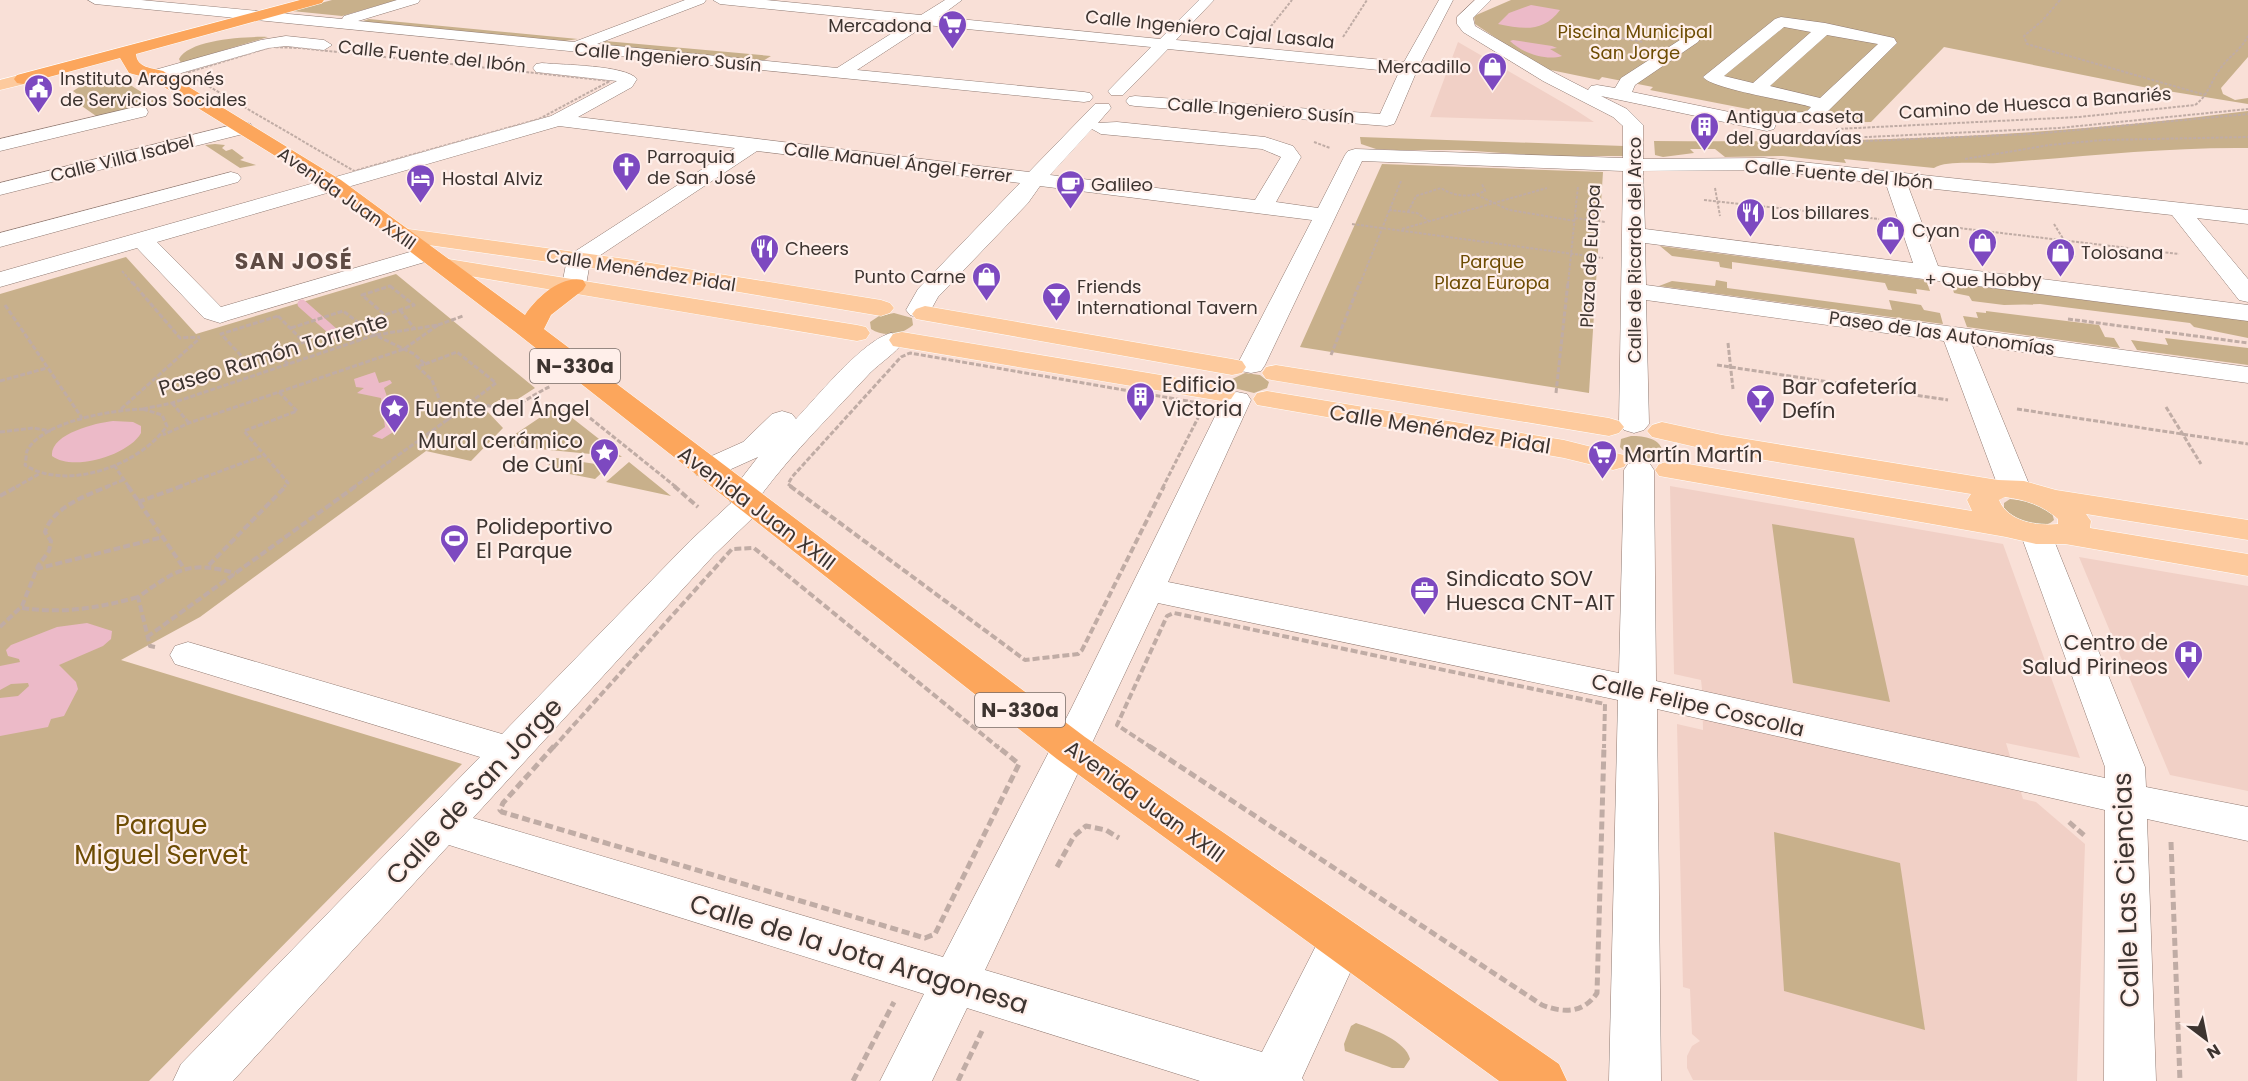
<svg xmlns="http://www.w3.org/2000/svg" width="2248" height="1081" font-family="Poppins,sans-serif">
<style>
.built{fill:#f1d0c6}
.green{fill:#c8b08b}
.water{fill:#ecbac8}
.lines{fill:none;stroke-linecap:round;stroke-linejoin:round}
.stream{stroke:#ecbac8;stroke-width:9}
.minor-casing{stroke:#907a72;stroke-width:1}
.major-casing{stroke:#fff;stroke-width:1}
.highway-casing{stroke:#fff;stroke-width:1}
.path-far3{stroke:#c0aca5;stroke-width:2;stroke-dasharray:3 1.5;stroke-linecap:butt}
.path-far2{stroke:#c0aca5;stroke-width:3;stroke-dasharray:5 2;stroke-linecap:butt}
.path-far1{stroke:#c0aca5;stroke-width:4;stroke-dasharray:7 3;stroke-linecap:butt}
.path{stroke:#c0aca5;stroke-width:5;stroke-dasharray:8 4;stroke-linecap:butt}
.minor{fill:#fff;fill-rule:evenodd}
.major{fill:#fdca9d;fill-rule:evenodd}
.highway{fill:#fca65c;fill-rule:evenodd}
.labels{text-anchor:middle;dominant-baseline:central;stroke-width:4.5;stroke-linejoin:round;paint-order:stroke}
.far-poi-label{font-size:18px;fill:#3d3430;stroke:#ffefea;text-anchor:start}
.far-street-label{font-size:18px;fill:#3d3430;stroke:#ffefea}
.far-park-label{font-size:18px;fill:#6d4c03;stroke:#ffefea}
.shield{fill:#ffefea;stroke:#776c68;stroke-width:1.5}
.shield-label{font-size:20px;font-weight:bold;fill:#3d3430}
.street-label{font-size:21px;fill:#3d3430;stroke:#ffefea}
.poi-label{font-size:21px;fill:#3d3430;stroke:#ffefea;text-anchor:start}
.far-district-label{font-size:22px;font-weight:bold;letter-spacing:1.5px;fill:#5f4b44;stroke:#ffefea}
.near-street-label{font-size:26px;fill:#3d3430;stroke:#ffefea}
.near-park-label{font-size:26px;fill:#6d4c03;stroke:#ffefea}
</style>
<rect width="100%" height="100%" fill="#f9e0d7"/>
<path class="built" d="M1458 42 1574 109 1594 122 1430 117Z
M1670 486 2003 544 2080 758 2006 743 2023 799 2036 802 2085 844 2077 1081 1693 1080 1687 1068V1056L1692 1046 1700 1041 1692 1034 1690 989 1683 987 1677 724 1703 730 1702 689 1701 680 1674 674Z
M2079 557 2248 586V791L2170 775Z"/>
<path class="green" d="M332 0H397L342 16 292 11Z
M1511 0H2248V57L2221 88 2223 94 2235 100 2248 98V104L2143 87 1944 47 1871 122 1779 123 1784 116 1650 90 1653 87 1602 77 1599 80 1541 68 1475 24 1474 16Z
M369 19 578 39 565 41 357 23Z
M268 37 181 63 179 59C189 39 248 36 268 37Z
M605 41 771 56 761 62 601 45Z
M127 83 159 103 0 140 96 116 72 99 81 97 73 91 81 86Z
M2248 111V148C2164 147 2080 157 1997 163 1980 164 1947 160 1934 168L1844 159 1846 163 1783 156 1725 157 1715 149H1690L1694 153 1663 157 1655 155 1654 141C1852 143 2051 137 2248 111Z
M1360 137 1624 146V156H1542L1460 150H1397L1376 149 1361 144Z
M215 144 225 145 222 148 226 151 232 149 244 158 240 160 256 165 240 168 205 145Z
M1382 164 1603 172 1589 393 1300 347Z
M1660 246 1926 280 1930 291 1916 289 1917 294 1888 290 1885 283 1732 262V269L1720 267 1719 262 1672 256Z
M126 257 196 334 396 274 535 388 518 399 499 400 485 409 503 428 471 461 426 451 200 617 121 660 462 764 149 1081H0V294Z
M1716 280 1727 282V288L1892 310 1889 300 1921 305 1924 310 1940 313 1943 324 1659 286 1672 281 1715 286Z
M1951 283 2248 321V338L2194 327 2190 323 2040 304 2004 305 1972 301 1969 296 1954 293Z
M1986 311 2099 325 2105 337 2114 338 2120 348 1967 327 1963 316 1978 318 1976 312 1986 313Z
M894 313 912 318 913 325C902 335 883 337 871 329L870 322 879 316Z
M2165 338 2248 348V365L2137 350 2131 340 2168 345Z
M1245 373 1260 375 1269 382 1267 388 1254 393 1234 388 1230 380Z
M557 406 622 457 499 445Z
M1631 436C1644 436 1662 438 1663 454 1650 464 1630 459 1620 447L1621 439Z
M556 458 609 466 595 479 544 469Z
M629 462 671 496 606 482Z
M2010 499 2033 502 2052 513 2054 520C2041 533 2015 520 2004 508V503Z
M1772 524 1854 538 1890 702 1793 683Z
M1774 832 1900 863 1925 1030 1784 991Z
M1356 1023C1373 1029 1406 1041 1410 1059L1404 1068H1392L1345 1051 1344 1044 1351 1026Z"/>
<path class="water" d="M1531 5 1560 10C1543 33 1523 29 1498 24L1509 13Z
M1513 40 1552 46 1557 48 1550 49 1562 56C1546 61 1522 53 1510 41Z
M375 372 379 383 390 380 392 383 384 388 394 417 390 420 393 427 398 429 382 439 372 436 385 427 381 398 357 393 364 388 356 387 354 379Z
M113 421 133 422 141 426V433C129 455 73 472 52 456 50 434 95 423 113 421Z
M87 623 112 631 111 639 103 646 59 665 76 682 78 689 64 716 51 719 48 727 0 736V698L18 696 29 686 28 683 11 684 0 690V666L20 662 19 659 8 656 6 650 11 645 57 627Z"/>
<g class="lines">
<path class="stream" d="M302 304 337 335"/>
<defs>
<path id="minor" d="M88 0H141L342 19 344 16 397 0H420L418 3 358 21 574 42 685 0H706L704 3 597 44 837 68 908 23 720 4 713 0H766L921 15 945 0H962L939 17 1160 39 1199 0H1214L1176 40 1404 62 1439 0H1453L1418 68 1396 120 1394 124 1387 126 1135 106 1129 105 1126 101 1129 97 1135 96 1380 114 1399 72 1168 49 1123 95H1111L1108 91 1151 47 926 25 857 70 1084 92 1090 93 1093 97 1090 101 1084 102 95 4Z
M1475 0H1491L1473 18 1475 26 1555 73 1588 90 1591 86 1597 85 1615 88 1621 78 1686 36H1698L1700 39 1698 42 1635 85 1632 92 1744 115 1806 112 1811 107C1791 101 1712 89 1703 77L1775 19 1781 17 1825 23 1894 38 1897 43 1818 121 1776 124 1774 129 1767 131 1601 96 1627 109 1643 125V159L1764 158 2248 210V224L2197 218 2248 279V302L2239 300 2172 215 1908 186 1938 266 2248 305V321L1645 243 1646 285 2248 367V383L1972 345 2031 489 2026 496 2015 498 2004 496 1999 489 1944 341 1646 300 1649 424 1644 430 1634 433 1624 430 1619 424 1623 171 1362 161 1265 365 1261 371 1251 373 1241 371 1237 365 1312 220 1040 186 1028 203 938 297 928 315 919 318 910 315 906 310 918 289 1020 183 757 151 590 262 586 285 583 290 574 292 565 290 562 285 567 259 571 254 735 148 559 126 157 242 221 307 427 247 435 249 439 254 435 259 229 320 220 323 204 318 137 248 0 287V272L551 116 617 81 536 72 533 68 536 64 542 63C561 65 626 65 637 79L632 87 578 117 1029 172 1095 104H1109L1111 108 1098 123 1117 122 1265 137 1293 146 1301 157 1276 202 1318 208 1345 155 1348 151 1355 149 1623 158V126L1613 117 1543 81 1463 32 1457 24V17ZM1784 27 1811 32 1753 83 1724 76ZM1827 35 1878 44 1820 98 1770 86ZM1092 129 1101 134 1262 149 1281 157 1255 200 1050 175ZM1764 170 1886 184 1913 263 1645 229 1643 171Z
M286 36 324 40 332 45 324 50 286 46 268 48 157 80 151 79 148 75 151 71 261 40Z
M139 106 146 108 148 112 146 116 0 151V139Z
M244 122 251 124 254 128 251 132 0 195V183Z
M231 172 238 174 241 178 238 182 0 247V233Z
M891 333 900 335 904 341C895 354 881 362 870 373 833 413 794 451 761 495L767 502 762 509 714 555 473 818 943 957 1071 709 1223 400 1227 394 1237 392 1247 394 1251 400 1168 582 1619 673 1624 470 1628 464 1639 461 1650 464 1654 470 1656 681 2105 778V767L2021 535 2025 528 2037 525 2049 528 2145 767 2146 787 2248 807V841L2147 819 2156 1081H2104L2105 810 1657 709 1661 1081H1609L1618 700 1158 603 985 970 1262 1052 1326 926 1342 920 1358 926 1365 940 1302 1078 1304 1081H1200L967 1008 932 1081H880L924 994 449 845 233 1081H173L181 1064 480 757 175 664 170 655 175 646 188 642 502 734 690 541 731 503 727 497 758 457 718 475 707 478 696 475 692 469 696 463 743 442 772 414 782 411 792 414 796 419C817 397 863 340 891 333Z"/>
<path id="major" d="M23 74 29 75 32 79 29 83 0 90V80Z
M401 228 626 259 881 300 890 303 894 308 890 313 881 316 626 273 393 240 390 235 393 230Z
M442 258 857 325 866 327 870 333 866 339 857 341 434 270 430 265 434 260Z
M925 306 1232 359 1242 361 1246 367 1242 373 1232 375 916 319 912 314 916 309Z
M902 332 1221 385 1231 387 1235 393 1231 399 1221 401 893 346 889 340 893 334Z
M1276 365 1609 418 1619 421 1624 427 1619 433 1609 436 1266 379 1262 373 1266 367Z
M1267 391 1564 440 1624 455 1628 461 1624 467 1613 470 1564 458 1257 405 1253 399 1257 393Z
M1662 422 1722 435 1998 480 2024 481 2056 490 2248 520V540L2086 514 2091 521 2090 528 2248 554V576L2065 544H2036L2006 537 1659 476 1655 470 1659 464 1670 461 1972 511 1967 500 1971 494 1722 453 1652 437 1647 431 1652 425ZM2005 497C2026 500 2042 505 2058 519V524C2037 526 2008 522 1999 500Z"/>
<path id="highway" d="M300 0H324L322 3 136 54C137 68 152 68 163 71L341 180 525 315C536 298 561 275 583 280L586 285 583 290 551 315 544 329 1085 737 1559 1064 1567 1081H1499L1057 759 514 331 327 188 151 79 129 73 120 58 23 84 17 83 14 79 17 75Z"/>
</defs>
<use href="#minor" class="minor-casing"/>
<use href="#major" class="major-casing"/>
<use href="#highway" class="highway-casing"/>
<path class="path-far3" d="M2060 0 2043 20 2024 36 2027 44 2205 95
M1573 29 1643 42
M1268 30 1292 0
M1343 37 1367 0
M271 47 300 48 610 81 539 119 354 171 186 73Z
M1836 129 2079 117 2195 105C2208 96 2211 81 2220 69 2228 57 2241 50 2248 36
M1824 139 2059 128 2248 109
M1314 142 1330 148
M1816 143 2033 134 2248 114
M1965 159 2050 145 2103 140 2248 137
M1715 188 1720 216
M1477 195 1509 210 1575 221
M1704 200 1879 219
M1389 210 1417 213 1429 221
M1408 212 1416 196 1441 188C1455 197 1470 198 1485 191L1482 184
M1575 218 1605 222
M1352 224 1603 258
M2054 224 2075 258
M1942 226 2179 254
M1402 229 1547 188
M122 271 133 284
M1360 284 1401 181
M1568 284 1578 186"/>
<path class="path-far2" d="M132 282 180 338 200 337
M390 286 414 305 385 315 362 295Z
M5 305 82 418
M400 310 414 328
M278 316 304 342 246 361 221 334Z
M2068 319 2248 343
M438 325 463 316
M291 328 343 311 375 335 414 354 425 364 417 366 432 380 447 420 354 487
M1728 343 1733 389
M275 351 288 364
M1331 355 1360 282
M425 364 457 352 496 383 447 420
M1717 365 1948 400
M0 381 47 368
M279 392 297 411 244 431 288 483 284 487
M1556 393 1568 282
M473 402C517 415 516 403 551 386
M172 403 189 423
M2166 407 2201 464
M121 409 200 338
M143 409 172 403 375 335 438 325 404 349 189 423 163 435
M143 409 162 415 167 426C140 465 67 492 25 465 26 461 26 455 27 451 42 421 113 410 143 409Z
M2017 409 2248 444
M590 418 676 487
M0 432 33 428 51 431
M114 465 129 487
M16 487 39 474
M106 487 123 480
M178 487 264 455
M792 487 788 484 792 477 901 357 910 353 1205 404 1163 487"/>
<path class="path-far1" d="M128 486 183 567
M674 486 698 507
M790 486 1025 660 1078 654 1082 650 1164 486
M0 496 18 486
M138 502 182 486
M209 565 286 486
M36 569 163 537
M22 608C62 614 99 608 138 597
M0 627 22 606 38 566 49 551 51 541 45 532C53 507 87 495 109 486
M147 637 356 486
M155 647 150 646 138 597C177 570 187 560 235 573
M553 748 732 549 754 548 999 748
M1152 748 1117 725 1167 616 1174 613 1605 704 1604 748"/>
<path class="path" d="M554 746 503 803 500 810 502 812 925 938 935 934 1019 764 997 746
M1149 746 1542 1005C1563 1013 1583 1014 1597 993L1604 746
M2069 822 2086 837
M2171 842 2180 1081
M1057 867 1074 836 1086 826 1106 830 1119 838
M853 1081 894 1002
M958 1081 982 1031"/>
<use href="#minor" class="minor"/>
<use href="#major" class="major"/>
<use href="#highway" class="highway"/>
</g>
<defs>
<symbol id="supermarket-pin" viewBox="-11 -11 22 30"><path d="M0 17L-7.5 6A9.5 9.5 0 1 1 7.5 6Z" fill="#7d49c0" stroke="#ffefea"/><path d="M-6-5.5h2.5l.6 2H6L4.5 2H-2.5L-4.4-4H-6ZM-1.5 3.2a1.3 1.3 0 1 0 .1 0ZM3 3.2a1.3 1.3 0 1 0 .1 0Z" fill="#fff"/></symbol>
<symbol id="shop-pin" viewBox="-11 -11 22 30"><path d="M0 17L-7.5 6A9.5 9.5 0 1 1 7.5 6Z" fill="#7d49c0" stroke="#ffefea"/><path d="M-5-2.5h2.3a2.7 3.5 0 0 1 5.4 0H5L5.5 6h-11ZM-1.5-2.5h3a1.5 2.3 0 0 0-3 0Z" fill="#fff"/></symbol>
<symbol id="civic-pin" viewBox="-11 -11 22 30"><path d="M0 17L-7.5 6A9.5 9.5 0 1 1 7.5 6Z" fill="#7d49c0" stroke="#ffefea"/><path d="M-.6-6.5H3V-4.5H.6V-3L4-1V1h2V6H-6V1h2V-1L-.6-3ZM-1.2 2.5V6h2.4V2.5Z" fill="#fff"/></symbol>
<symbol id="building-pin" viewBox="-11 -11 22 30"><path d="M0 17L-7.5 6A9.5 9.5 0 1 1 7.5 6Z" fill="#7d49c0" stroke="#ffefea"/><path d="M-4-6H4V6H1V3H-1V6H-4ZM-2.5-4.3h1.7v1.8h-1.7ZM.8-4.3h1.7v1.8H.8ZM-2.5-1h1.7V.8h-1.7ZM.8-1h1.7V.8H.8Z" fill="#fff"/></symbol>
<symbol id="church-pin" viewBox="-11 -11 22 30"><path d="M0 17L-7.5 6A9.5 9.5 0 1 1 7.5 6Z" fill="#7d49c0" stroke="#ffefea"/><path d="M-1.2-6h2.4v3.5h3.3v2.4h-3.3V6h-2.4V-.1h-3.3v-2.4h3.3Z" fill="#fff"/></symbol>
<symbol id="hotel-pin" viewBox="-11 -11 22 30"><path d="M0 17L-7.5 6A9.5 9.5 0 1 1 7.5 6Z" fill="#7d49c0" stroke="#ffefea"/><path d="M-6-4.5h1.5V1H6V5H4.5V3h-9V5H-6ZM-4 0a1.8 1.8 0 1 1 3.6 0ZM.5 0V-2.5h3Q6-2.5 6 0Z" fill="#fff"/></symbol>
<symbol id="cafe-pin" viewBox="-11 -11 22 30"><path d="M0 17L-7.5 6A9.5 9.5 0 1 1 7.5 6Z" fill="#7d49c0" stroke="#ffefea"/><path d="M-5.5-4.5H6V0H3Q3 3.5 0 3.5H-2.5Q-5.5 3.5-5.5 0ZM3-3.2v2h1.7v-2ZM-6 4.5H4V6H-6Z" fill="#fff"/></symbol>
<symbol id="restaurant-pin" viewBox="-11 -11 22 30"><path d="M0 17L-7.5 6A9.5 9.5 0 1 1 7.5 6Z" fill="#7d49c0" stroke="#ffefea"/><path d="M-5-6h1v4h1v-4h1v4h1v-4h1v5L-1.5 .5V6h-2V.5L-5-1ZM5-6V6H3V1.5H1.5Q1.5-4 5-6Z" fill="#fff"/></symbol>
<symbol id="bar-pin" viewBox="-11 -11 22 30"><path d="M0 17L-7.5 6A9.5 9.5 0 1 1 7.5 6Z" fill="#7d49c0" stroke="#ffefea"/><path d="M-6-5H6L.8 .8V4.5H3.5V6h-7V4.5H-.8V.8Z" fill="#fff"/></symbol>
<symbol id="sight-pin" viewBox="-11 -11 22 30"><path d="M0 17L-7.5 6A9.5 9.5 0 1 1 7.5 6Z" fill="#7d49c0" stroke="#ffefea"/><path d="M0-6L1.8-2.2L6-1.7L2.9 1.2L3.7 5.4L0 3.3L-3.7 5.4L-2.9 1.2L-6-1.7L-1.8-2.2Z" fill="#fff"/></symbol>
<symbol id="stadium-pin" viewBox="-11 -11 22 30"><path d="M0 17L-7.5 6A9.5 9.5 0 1 1 7.5 6Z" fill="#7d49c0" stroke="#ffefea"/><path d="M0-5a6.5 5 0 1 0 0 10a6.5 5 0 1 0 0-10ZM-3.5-1.8h7v3.6h-7Z" fill="#fff"/></symbol>
<symbol id="office-pin" viewBox="-11 -11 22 30"><path d="M0 17L-7.5 6A9.5 9.5 0 1 1 7.5 6Z" fill="#7d49c0" stroke="#ffefea"/><path d="M-6-3h4V-5.5h4V-3h4V5H-6ZM-1-4.5V-3h2v-1.5ZM-6 0V1H6V0Z" fill="#fff"/></symbol>
<symbol id="hospital-pin" viewBox="-11 -11 22 30"><path d="M0 17L-7.5 6A9.5 9.5 0 1 1 7.5 6Z" fill="#7d49c0" stroke="#ffefea"/><path d="M-5-5h3v3.5h4V-5h3V5h-3V1.5h-4V5h-3Z" fill="#fff"/></symbol>
</defs>
<g fill-rule="evenodd">
<use href="#supermarket-pin" x="936" y="8" width="33" height="45"/>
<use href="#shop-pin" x="1476" y="50" width="33" height="45"/>
<use href="#civic-pin" x="22" y="72" width="33" height="45"/>
<use href="#building-pin" x="1688" y="110" width="33" height="45"/>
<use href="#church-pin" x="610" y="150" width="33" height="45"/>
<use href="#hotel-pin" x="404" y="162" width="33" height="45"/>
<use href="#cafe-pin" x="1054" y="168" width="33" height="45"/>
<use href="#restaurant-pin" x="1734" y="196" width="33" height="45"/>
<use href="#shop-pin" x="1874" y="214" width="33" height="45"/>
<use href="#shop-pin" x="1966" y="226" width="33" height="45"/>
<use href="#restaurant-pin" x="748" y="232" width="33" height="45"/>
<use href="#shop-pin" x="2044" y="236" width="33" height="45"/>
<use href="#shop-pin" x="970" y="260" width="33" height="45"/>
<use href="#bar-pin" x="1040" y="280" width="33" height="45"/>
<use href="#building-pin" x="1124" y="380" width="33" height="45"/>
<use href="#bar-pin" x="1744" y="382" width="33" height="45"/>
<use href="#sight-pin" x="378" y="392" width="33" height="45"/>
<use href="#sight-pin" x="588" y="436" width="33" height="45"/>
<use href="#supermarket-pin" x="1586" y="438" width="33" height="45"/>
<use href="#stadium-pin" x="438" y="522" width="33" height="45"/>
<use href="#office-pin" x="1408" y="574" width="33" height="45"/>
<use href="#hospital-pin" x="2172" y="638" width="33" height="45"/>
</g>
<g class="labels">
<g class="far-poi-label">
<text x="932" y="25" text-anchor="end">Mercadona</text>
<text x="1471" y="66" text-anchor="end">Mercadillo</text>
<text x="60" y="78">Instituto Aragonés<tspan x="60" dy="21">de Servicios Sociales</tspan></text>
<text x="1726" y="116">Antigua caseta<tspan x="1726" dy="21">del guardavías</tspan></text>
<text x="647" y="156">Parroquia<tspan x="647" dy="21">de San José</tspan></text>
<text x="442" y="178">Hostal Alviz</text>
<text x="1091" y="184">Galileo</text>
<text x="1771" y="212">Los billares</text>
<text x="1912" y="230">Cyan</text>
<text x="785" y="248">Cheers</text>
<text x="2081" y="252">Tolosana</text>
<text x="966" y="276" text-anchor="end">Punto Carne</text>
<text x="1983" y="279" text-anchor="middle">+ Que Hobby</text>
<text x="1077" y="286">Friends<tspan x="1077" dy="21">International Tavern</tspan></text>
</g>
<g class="far-street-label">
<text transform="translate(1210 29) rotate(6)">Calle Ingeniero Cajal Lasala</text>
<text transform="translate(432 56) rotate(6)">Calle Fuente del Ibón</text>
<text transform="translate(668 57) rotate(5)">Calle Ingeniero Susín</text>
<text transform="translate(2035 103) rotate(-4)">Camino de Huesca a Banariés</text>
<text transform="translate(1261 110) rotate(4)">Calle Ingeniero Susín</text>
<text transform="translate(122 158) rotate(-14)">Calle Villa Isabel</text>
<text transform="translate(898 162) rotate(7)">Calle Manuel Ángel Ferrer</text>
<text transform="translate(1839 174) rotate(5)">Calle Fuente del Ibón</text>
<text transform="translate(347 198) rotate(35)">Avenida Juan XXIII</text>
<text transform="translate(1634 250) rotate(-90)">Calle de Ricardo del Arco</text>
<text transform="translate(1590 256) rotate(-87)">Plaza de Europa</text>
<text transform="translate(641 270) rotate(9)">Calle Menéndez Pidal</text>
<text transform="translate(1942 333) rotate(8)">Paseo de las Autonomías</text>
</g>
<g class="far-park-label">
<text x="1635" y="31">Piscina Municipal<tspan x="1635" dy="21">San Jorge</tspan></text>
<text x="1492" y="261">Parque<tspan x="1492" dy="21">Plaza Europa</tspan></text>
</g>
<g class="shield">
<rect x="530" y="349" width="90" height="34" rx="4.5"/>
<rect x="975" y="693" width="90" height="34" rx="4.5"/>
</g>
<g class="shield-label">
<text x="575" y="366">N-330a</text>
<text x="1020" y="710">N-330a</text>
</g>
<g class="street-label">
<text transform="translate(273 354) rotate(-17)">Paseo Ramón Torrente</text>
<text transform="translate(1440 429) rotate(9)">Calle Menéndez Pidal</text>
<text transform="translate(757 508) rotate(37)">Avenida Juan XXIII</text>
<text transform="translate(1698 705) rotate(13)">Calle Felipe Coscolla</text>
<text transform="translate(1145 801) rotate(36)">Avenida Juan XXIII</text>
</g>
<g class="poi-label">
<text x="1162" y="384">Edificio<tspan x="1162" dy="24">Victoria</tspan></text>
<text x="1782" y="386">Bar cafetería<tspan x="1782" dy="24">Defín</tspan></text>
<text x="415" y="408">Fuente del Ángel</text>
<text x="583" y="440" text-anchor="end">Mural cerámico<tspan x="583" dy="24">de Cuní</tspan></text>
<text x="1624" y="454">Martín Martín</text>
<text x="476" y="526">Polideportivo<tspan x="476" dy="24">El Parque</tspan></text>
<text x="1446" y="578">Sindicato SOV<tspan x="1446" dy="24">Huesca CNT-AIT</tspan></text>
<text x="2168" y="642" text-anchor="end">Centro de<tspan x="2168" dy="24">Salud Pirineos</tspan></text>
</g>
<g class="far-district-label">
<text x="294" y="261">SAN JOSÉ</text>
</g>
<g class="near-street-label">
<text transform="translate(474 791) rotate(-47)">Calle de San Jorge</text>
<text transform="translate(2126 890) rotate(-92)">Calle Las Ciencias</text>
<text transform="translate(859 954) rotate(17)">Calle de la Jota Aragonesa</text>
</g>
<g class="near-park-label">
<text x="161" y="825">Parque<tspan x="161" dy="30">Miguel Servet</tspan></text>
</g>
</g>
<g transform="translate(2206 1039) rotate(148)" stroke="#ffefea" stroke-width="4.5" paint-order="stroke">
<path d="M0-4.5L10 22L0 15L-10 22Z" fill="#3d3430"/>
<text y="-9" font-size="16" font-weight="bold" text-anchor="middle" fill="#3d3430">N</text>
</g>
</svg>
